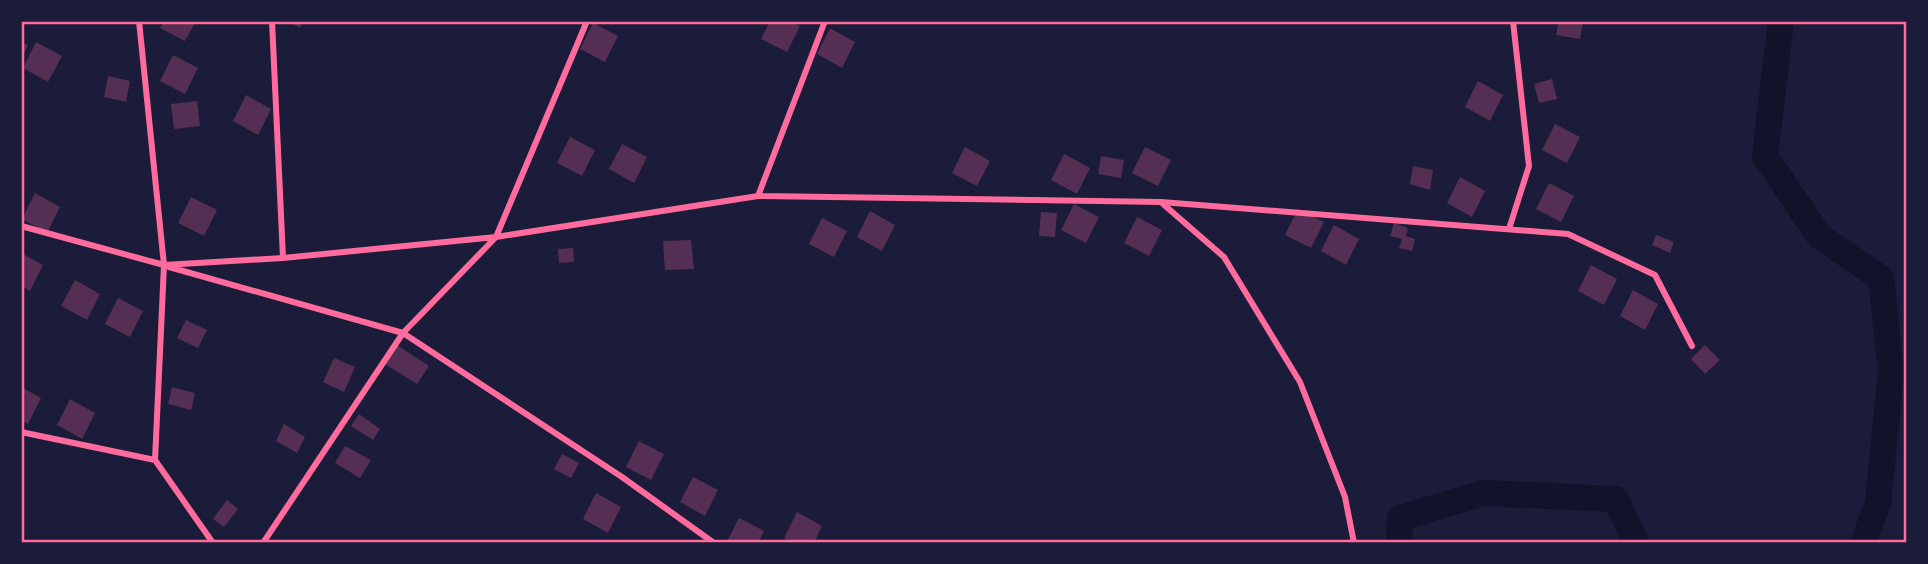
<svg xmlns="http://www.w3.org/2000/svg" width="1928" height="564" font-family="'Crimson Pro',serif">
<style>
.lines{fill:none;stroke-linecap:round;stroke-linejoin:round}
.river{stroke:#12122b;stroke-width:26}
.building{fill:#542f53}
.minor{stroke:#ff6b9d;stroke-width:6}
.neatline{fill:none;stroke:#ff6b9d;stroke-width:2.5}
</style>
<rect width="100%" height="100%" fill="#1b1b3a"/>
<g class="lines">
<path class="river" d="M1781 21 1765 156 1819 236 1881 278 1891 373 1878 503 1863 543
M1399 543 1400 518 1484 493 1616 499 1636 543"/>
</g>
<path class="building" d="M164 21H196L185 41 160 28Z
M288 21H303L300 28Z
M770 21H790L800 26 787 52 761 39Z
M1559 21 1583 23 1580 39 1556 35Z
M593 23 618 36 605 62 580 49Z
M830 28 855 42 842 68 817 54Z
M21 42 28 45 21 60Z
M36 42 62 56 48 82 23 68Z
M173 55 198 68 185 94 160 81Z
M108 76 130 81 126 102 104 97Z
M1552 79 1557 99 1539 103 1534 84Z
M1478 81 1503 95 1490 121 1465 107Z
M246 95 271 109 258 135 233 121Z
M197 101 200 126 174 129 171 104Z
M1555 124 1580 137 1567 163 1542 150Z
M570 137 595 150 582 176 557 163Z
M622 144 647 157 634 183 609 169Z
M965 147 990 161 977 186 952 173Z
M1145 147 1171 160 1158 186 1132 173Z
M1064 154 1090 168 1077 194 1051 180Z
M1101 156 1124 160 1121 178 1098 174Z
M1413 166 1433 170 1430 190 1410 184Z
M1460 177 1485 191 1472 217 1447 203Z
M1549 183 1574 196 1561 222 1536 209Z
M35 193 60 207 47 233 22 219Z
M191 197 217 210 204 236 178 223Z
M1074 204 1099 217 1086 243 1061 230Z
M1298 209 1324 222 1311 248 1285 235Z
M870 211 895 225 882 251 857 237Z
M1041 212 1057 213 1055 237 1039 236Z
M1137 217 1162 230 1149 256 1124 243Z
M822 218 847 231 834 257 809 244Z
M1394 223 1408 228 1406 236 1415 239 1412 251 1399 248 1402 239 1390 236Z
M1334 225 1359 239 1346 265 1321 251Z
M1656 235 1674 242 1670 253 1652 245Z
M691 240 694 269 665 270 663 241Z
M573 248 574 262 559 263 558 249Z
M21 253 43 265 30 291 21 286Z
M1591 265 1617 279 1604 305 1578 291Z
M75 280 100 294 87 320 61 306Z
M1633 290 1658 304 1645 330 1620 316Z
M118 298 143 311 130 337 105 324Z
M186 320 207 330 198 348 177 338Z
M397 345 429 366 417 384 385 364Z
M1705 345 1720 360 1705 374 1691 359Z
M334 358 355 367 344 392 323 382Z
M21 387 41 398 28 424 21 420Z
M172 387 195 393 191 410 168 404Z
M70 399 95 413 82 439 57 425Z
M359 414 380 429 373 440 351 426Z
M284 424 305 437 297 453 276 441Z
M639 441 664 454 651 480 626 467Z
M345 446 371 460 360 478 335 463Z
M562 454 579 463 571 478 554 469Z
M693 477 718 490 705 516 680 502Z
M596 493 621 507 608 533 583 519Z
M227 500 238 509 224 527 213 519Z
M797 512 822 526 814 543H793L784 538Z
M739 518 764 531 758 543H726Z"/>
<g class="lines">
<path class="minor" d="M139 21 164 265 155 460 213 543
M272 21 283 258
M758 196 825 21
M1163 204 1224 257 1300 382 1345 497 1354 543
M21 226 164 265 283 258 496 237 758 196 1161 202 1568 234 1655 275 1692 346
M1509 229 1529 166 1513 21
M169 267 403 333 622 477 714 543
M21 432 155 460
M263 543 403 333 496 237 587 21"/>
</g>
<rect width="1928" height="564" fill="none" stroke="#1b1b3a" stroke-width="46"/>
<rect x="23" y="23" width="1882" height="518" class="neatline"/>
</svg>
